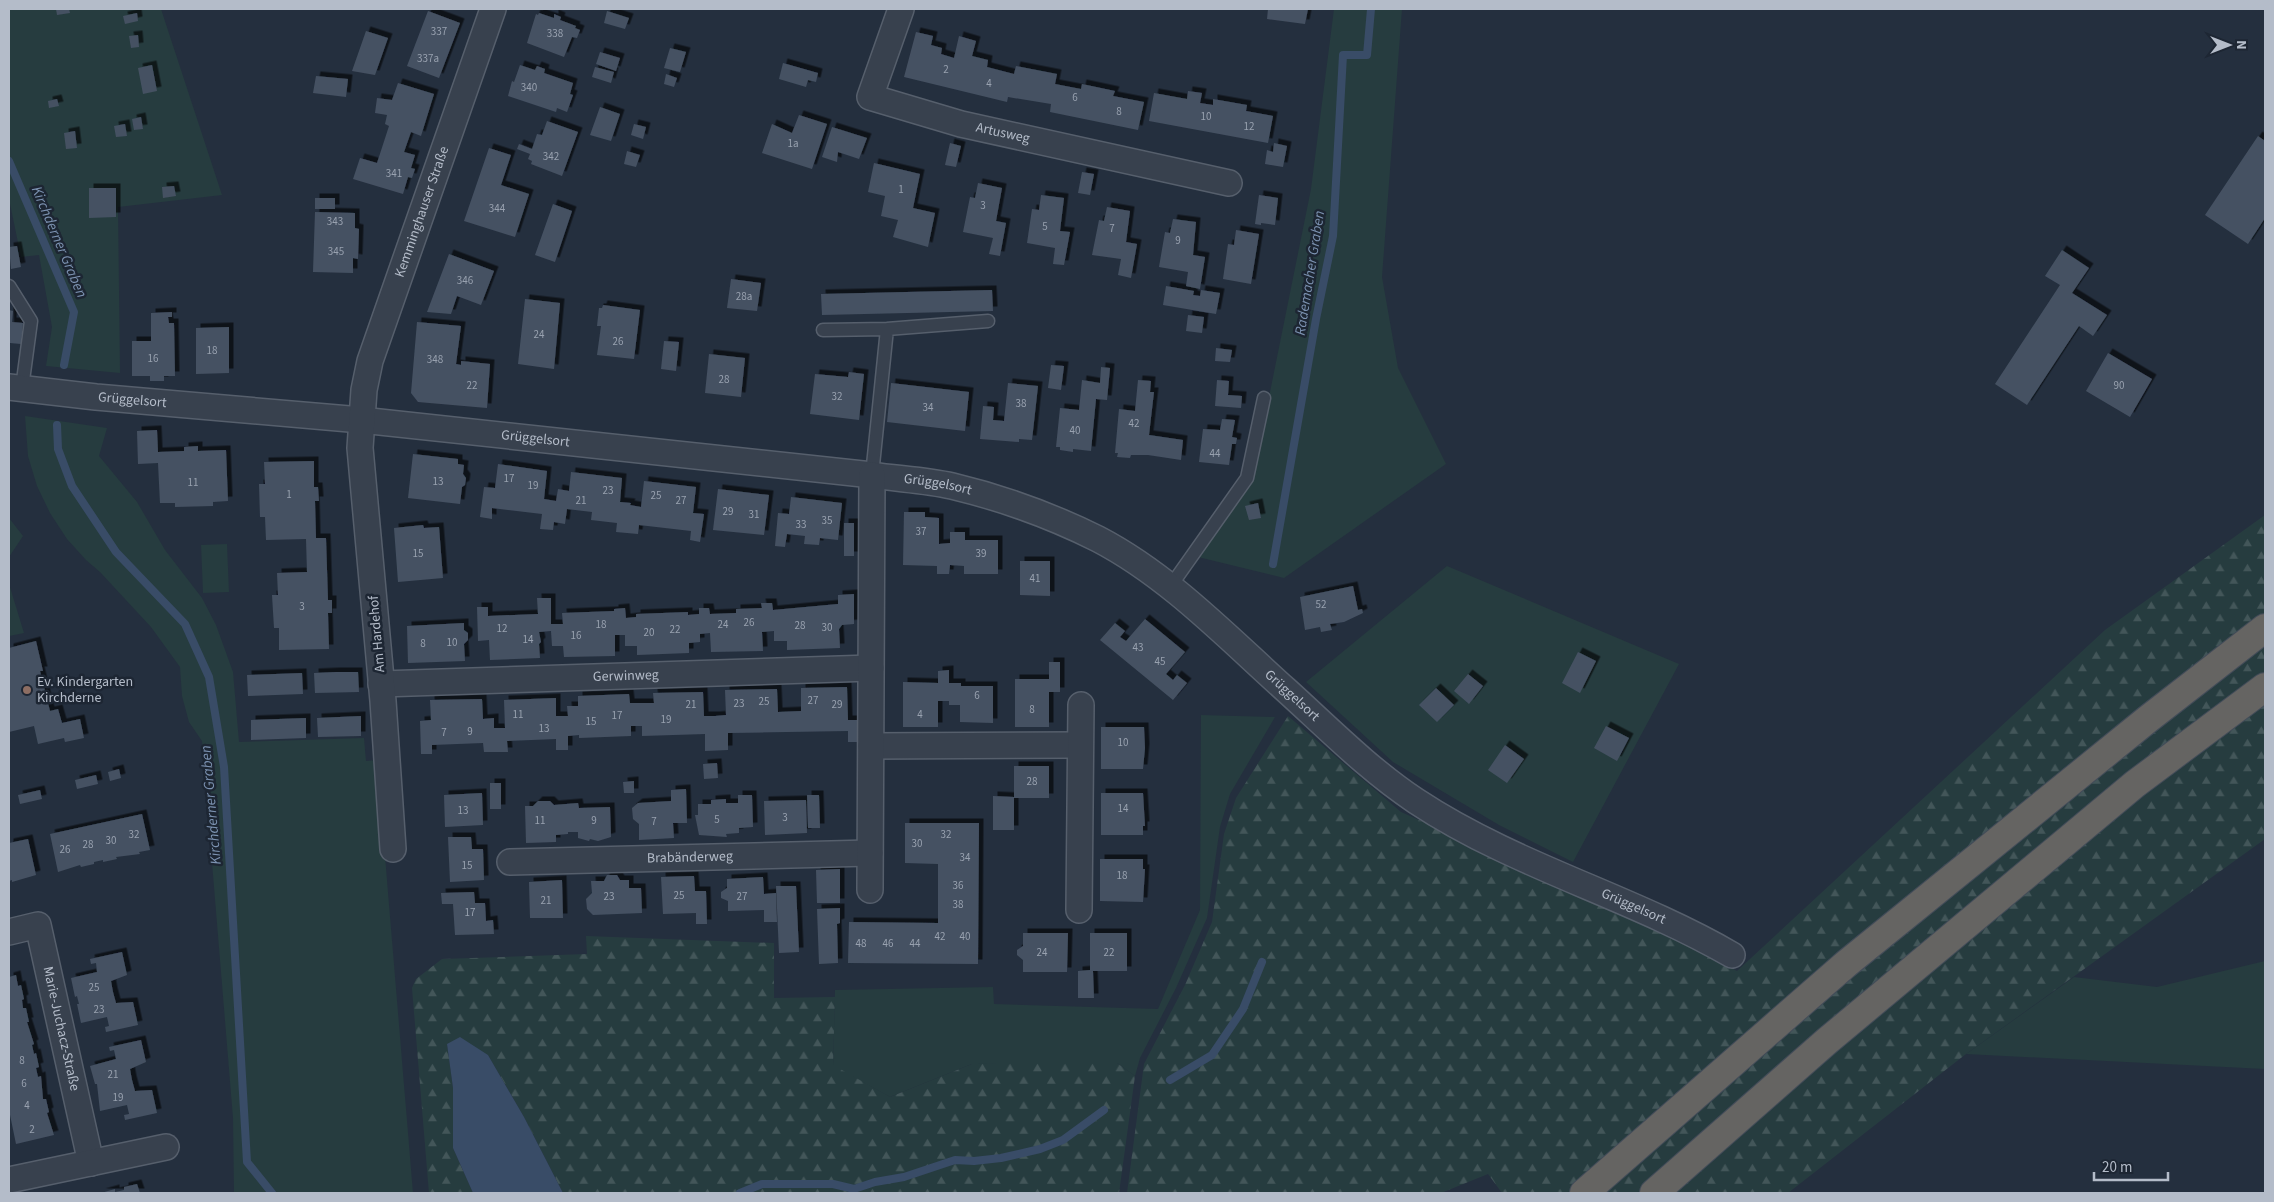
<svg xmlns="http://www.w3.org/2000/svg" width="2274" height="1202" font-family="'Source Sans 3',sans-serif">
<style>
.green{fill:#263c3f}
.forest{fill:url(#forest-firs)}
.water{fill:#394c67}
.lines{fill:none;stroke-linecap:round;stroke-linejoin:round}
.stream{stroke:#394c67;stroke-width:8}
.building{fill:#455162;filter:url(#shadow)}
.service-casing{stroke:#565f6c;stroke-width:15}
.minor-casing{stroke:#565f6c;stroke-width:28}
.trunk-casing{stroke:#434c59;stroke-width:30}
.service{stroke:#38414e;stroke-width:12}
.minor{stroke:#38414e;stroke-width:25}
.trunk{stroke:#656462;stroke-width:28}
.education-dot{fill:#8d6e63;stroke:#1d2633;stroke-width:2}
.labels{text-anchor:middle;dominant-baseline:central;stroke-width:5;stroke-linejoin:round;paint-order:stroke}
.number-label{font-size:11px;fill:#98a1af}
.street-label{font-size:14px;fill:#b4bcc9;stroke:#1d2633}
.poi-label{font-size:14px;fill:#b4bcc9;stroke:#1d2633;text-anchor:start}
.water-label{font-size:15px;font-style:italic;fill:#7c92b1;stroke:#1d2633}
</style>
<defs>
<pattern id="forest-firs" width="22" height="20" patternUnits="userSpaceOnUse" patternTransform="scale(1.25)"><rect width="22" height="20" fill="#263c3f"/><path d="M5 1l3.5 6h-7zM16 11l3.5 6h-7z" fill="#435659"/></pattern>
<filter id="shadow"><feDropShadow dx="4.5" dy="-4.5" stdDeviation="0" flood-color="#0009"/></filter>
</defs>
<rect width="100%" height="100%" fill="#242f3e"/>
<path class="green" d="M9 9H161L222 195 118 207 120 373 46 366 52 327 39 255 21 257 9 199Z
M1334 9H1402L1382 277 1398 368 1446 464 1284 578 1198 557 1252 481 1311 189Z
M25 416 107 428 99 456 137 502 165 550 202 598 216 625 233 672 239 742 364 738 366 761 377 760 413 1193H234L233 1118 202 741 189 722 182 696 180 667 151 627 100 572 86 560 67 539 50 513 37 486 28 456Z
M9 518 23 536 9 557Z
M227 544 229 592 203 593 201 545Z
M1447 566 1679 664 1573 862 1499 825 1393 762 1306 682Z
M9 584 24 633 9 636Z
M1201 715 1275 717 1230 794 1220 827 1207 918 1176 988 1140 1058 1135 1076 1117 1063 972 1064 890 1097 833 1066 835 990 993 987 994 1004 1158 1009 1200 910Z
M2265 961V1069L1966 1054 2074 977 2157 987Z"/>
<path class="forest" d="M2265 515V839L1966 1054 1788 1193H1502L1488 1174 1441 1193H1127L1144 1064 1185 985 1212 922 1224 834 1236 798 1288 716 1401 812 1561 883 1737 971 2105 630Z
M586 936 774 943V998L835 997 833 1065 890 1097 972 1064 1094 1060 1117 1063 1135 1076 1119 1193H563L524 1117 488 1055 447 1044 453 1088V1148L473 1193H429L412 988 416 979 442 959 587 954Z"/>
<path class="water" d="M460 1037 488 1055 524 1117 563 1193H473L453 1148V1088L447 1044Z"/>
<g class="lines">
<path class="stream" d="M9 161 74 312 64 365
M57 425 58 449 72 486 116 552 185 624 209 677 224 767 247 1162 272 1193
M1273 564 1316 319 1333 236 1343 55H1367L1371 9
M1170 1080 1212 1055 1243 1009 1262 962
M740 1193 762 1184H833L854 1189 875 1182 904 1177 955 1160 974 1161 1001 1158 1040 1149 1063 1140 1104 1110"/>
</g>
<path class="building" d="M56 9H69L70 13 57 15Z
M1268 9H1308L1305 24 1267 19Z
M428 11 460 23 439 78 407 66Z
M607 11 629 18 625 29 604 23Z
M137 13 138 21 125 24 123 16Z
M539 13 554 18V14L561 17 560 20 576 26 575 28 580 30 577 38 572 37 564 57 527 43 536 14 538 15Z
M366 31 388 38 375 75 352 71Z
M916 32 933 36 931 45 942 48 941 54 954 58 959 36 976 41 972 56 988 60 987 67 1014 74 1016 66 1057 74 1055 84 1081 89 1082 84 1115 91 1113 96 1144 102 1138 130 1050 112 1051 104 1008 97 1007 102 904 77Z
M138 35 139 47 131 48 129 36Z
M670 48 686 52 680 72 664 68Z
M600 52 620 58 616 71 596 64Z
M783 63 818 73 816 82 808 80 806 87 779 79Z
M152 65 157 91 143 94 138 68Z
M520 65 535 70 537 66 545 69 544 73 573 83 570 94 573 95 567 112 557 108 556 112 508 96 512 81 514 82Z
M595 67 614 72 611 83 592 77Z
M666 74 677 78 674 87 664 84Z
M316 76 348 79 346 97 313 93Z
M398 83 434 94 421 136 411 132 404 152 415 155 411 168 415 169 412 178 408 177 403 194 353 179 360 158 377 163 389 126 385 124 387 115 375 113 377 98 392 100Z
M1188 91 1202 93 1200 103 1213 105V99L1247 105 1246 111 1273 116 1268 143 1149 121 1154 93 1187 99Z
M57 99 59 106 49 108 48 101Z
M600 107 620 114 611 141 590 135Z
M799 115 827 124 812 169 762 153 772 124 792 133Z
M141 117 143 129 134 130 132 119Z
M547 121 578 132 562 176 531 164 532 161 528 159 530 154 517 149 519 144 532 149 537 134 542 135Z
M125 124 127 136 116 137 114 126Z
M634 124 646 127 643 139 631 135Z
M832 127 867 138 859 159 838 152 837 162 822 157Z
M75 131 77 148 66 149 64 133Z
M2258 136 2265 141V218L2248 244 2205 215Z
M950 143 961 146 956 167 945 165Z
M1274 143 1287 146 1283 167 1265 164 1267 150 1273 152Z
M489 148 511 155 501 185 529 194 515 237 464 221Z
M627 151 640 155 636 167 624 164Z
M874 163 920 174 913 208 935 213 928 247 893 237 898 220 881 216 885 196 868 192Z
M1082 172 1094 174 1090 195 1078 193Z
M978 183 1002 188 996 221 1006 223 1000 256 989 254 993 238 963 232 970 197 975 198Z
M174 186 176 196 163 198 162 187Z
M89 188H116V217L89 218Z
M1041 195 1064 198 1060 231 1070 232 1064 265 1053 264 1055 248 1027 243 1032 209 1039 210Z
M1259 195 1278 198 1275 225 1261 223V225L1255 224Z
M315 198H335V209H315Z
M553 204 572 211 555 262 535 255Z
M1107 207 1130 211 1126 242 1137 244 1131 278 1118 275 1121 259 1092 255 1099 220 1104 221Z
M315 212 355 213V228L359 229 358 259 353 258V273L313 272Z
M1173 219 1196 222 1193 255 1205 257 1200 289 1186 286 1188 272 1159 267 1165 232 1170 233Z
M1236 230 1259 234 1251 284 1223 279 1228 244 1234 245Z
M17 246 21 267 11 269 9 247Z
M2062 250 2089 268 2072 293 2107 315 2093 336 2079 326 2027 405 1995 384 2060 285 2045 276Z
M449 254 494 271 481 305 457 296 451 314 427 312Z
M731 279 761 283 757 311 727 308Z
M1166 286 1194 291 1193 295 1200 296 1201 290 1220 293 1216 314 1163 305Z
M992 290 993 311 822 315 821 294Z
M525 299 560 303 554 369 518 364Z
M603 305 640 310 634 359 597 355 601 326H597L599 308H602Z
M9 310 13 311 12 322 23 323 21 344 10 343Z
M172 312V317H168L169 323H174L175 376H164V381H150V376H132V341H151V313Z
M1188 315 1204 317 1202 333 1186 331Z
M417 322 461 326 456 364 461 365V361L490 364 487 408 418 402 411 393Z
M229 327V373L196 374V328Z
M664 341 679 342 676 371 661 369Z
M1216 348 1232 350 1230 362 1215 361Z
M2108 353 2152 379 2130 417 2086 391Z
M709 354 745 358 741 397 705 393Z
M1051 365 1064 366 1061 390 1048 388Z
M1101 367 1110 368 1107 400 1096 399 1091 451 1073 449V452L1060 450V447H1056L1060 408 1079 410 1082 380 1100 383Z
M849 372 864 374 859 420 810 414 815 374 848 377Z
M1138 380 1151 381 1150 392H1154L1149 435 1183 440 1181 460 1148 455H1131L1130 458 1117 457 1118 453H1115L1119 409 1135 411Z
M1217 380 1229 381 1228 395 1242 396 1241 408 1215 406Z
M891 383 969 392 965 431 887 422Z
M1008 383 1038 386 1032 440 1019 439V442L980 439 983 406 994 407 993 420 1004 421Z
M1222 419 1235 420 1232 437 1237 438 1236 444H1232L1229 465 1199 462 1203 429 1220 430Z
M157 430 158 452 184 451V447L198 446V451L226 450 228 501 213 502V506L175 507V503H160L158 463 138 464 137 431Z
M413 454 458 459V464L464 465 463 474 466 478 465 485 462 487 460 504 408 498Z
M314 461V487H318L319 501H315L316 538H326L328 600H332V613H328L329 649 279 650V628H274L272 595H278L277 573 307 572 306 539 266 540 265 517H260L259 484H265L264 462Z
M498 464 547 471 544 499 556 501 558 489 569 491 571 472 622 478 620 502 631 503 630 505 641 507 644 481 696 487 693 513 704 514 700 542 690 540 691 531 639 525 638 534 616 532 617 523 591 520 592 512 567 509 565 524 554 522 553 530 540 529 542 514 492 508V519L480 517 484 487 495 488Z
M718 489 769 495 764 535 713 530Z
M791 497 842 503 838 540 820 538 819 545 804 544 805 536 787 534 785 547 775 546 778 513 789 514Z
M1258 503 1261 518 1249 520 1245 506Z
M904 512H925V517L939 518V544L950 543V532H965V540H998V574H964V566L950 565 949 574H937V566L903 565Z
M844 523H854V556H844Z
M423 525 424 528 439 527 443 578 398 582 394 528Z
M1020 561H1050V596L1020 595Z
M1353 586 1358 610 1362 609 1363 613 1344 622 1330 624 1332 630 1321 632 1320 627 1305 630 1300 597Z
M854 594V624L842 625 839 629 840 648 787 650V641H774V631L762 632 763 651 711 652 710 633 700 634V642L689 643V653L637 655V646H625V635H615V656L564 657 563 646H552L551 631 539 632 541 642 539 644 540 658 490 660 489 640 478 641 477 607H488V616L538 614 537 598H551V624H563L562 613 614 611V609L625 608 626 618 636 617V614L688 612V615L699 614V608H709L710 614 736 613V609L762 608 761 603H772L773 610 838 604V595Z
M1145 619 1185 652 1166 674 1173 680 1177 675 1187 683 1173 700 1100 640 1115 623 1125 631 1120 637 1126 641Z
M464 623V630L468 633V640L464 644 465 661 408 663 407 626Z
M36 641 43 671H40L50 711 58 709 62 723 80 719 84 738 65 742 64 738 38 744 34 726 9 732V648Z
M1578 652 1596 661 1580 693 1562 683Z
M1049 662H1060V692H1049V727H1015V679H1049Z
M949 670V683H961V686H993V723L960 722V705H949V701H938V727H903V682L938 683V671Z
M336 672H358L359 692 315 693 314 673Z
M302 673 303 694 248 696 247 675Z
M1468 674 1483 686 1469 704 1454 691Z
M847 687 848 720H863V742H848V731L728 733V750L705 751V734L642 736V726H631V736L579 738V735L568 736V750H556V739L507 741 508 752H484L483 743 432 745V754H421L420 721 431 720 430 700 482 699 483 719 494 718V728H505L504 700 556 698V716H568L567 706H578V696L629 694 630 703H654L653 693 703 692 704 716H715L726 715 725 690 777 689 778 712 801 711V688Z
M1436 688 1454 705 1437 722 1419 705Z
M361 716V736L318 737 317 718Z
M306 718V738L251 740V720Z
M1606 726 1629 738 1617 761 1594 748Z
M1101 727H1144L1145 748 1143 769H1101Z
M1505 745 1524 759 1507 783 1488 770Z
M717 763 718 778 704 779 703 764Z
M1014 766H1049V798H1014V830H993V796L1014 797Z
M119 769 121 778 110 781 108 772Z
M96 775 98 784 77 789 75 780Z
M634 781V793H624L623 782Z
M490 783H501V809H490Z
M686 789 687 823H673L674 838 639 840V824L633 819 632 808 638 803 671 801V790Z
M40 790 42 799 20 804 18 795Z
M482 793 483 825 445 827 444 795Z
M1101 793H1143L1145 826H1143V835H1101Z
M738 795H752L753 827 739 828V833L726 834 727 837 699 835 695 815H698V804H711V800L726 799V803H738Z
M807 795H819L820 828H808Z
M806 800 807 833 765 835 764 801Z
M538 801H550L554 805 578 803 579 808 610 807 611 837 598 841 590 839 589 841 578 838V832H568V834L556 835V842L526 843 525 806H533Z
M142 814 150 850 139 852 140 854 116 857 117 859 103 862V860L94 862V864L81 867 80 865 58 872 50 834Z
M905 823H979L978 964 848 963 849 922 938 923V864L905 863Z
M448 837H471L472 849H483L484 880 450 882Z
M28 839 36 875 12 882V880L9 881V843Z
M1100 859H1143V869H1145L1143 902 1100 901Z
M840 869V903H817L816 870Z
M607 875H617L620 880H629V888H641L642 913 593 915 587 909 586 899 592 893 591 881H604Z
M694 876 695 891H706L707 924H696V913L663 914 661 877Z
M763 877 764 894 776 893 777 922H764V910L728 911V901L721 898V892L727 888V879Z
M562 880 563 918H530L529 882Z
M776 886H796L799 952 779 953Z
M474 892 475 903H485L486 921 493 920 494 934 455 935 453 904H442L441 893Z
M840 908V923L837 924 838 963 819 964 817 909Z
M1023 933H1068L1067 972H1023V960L1017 955V950L1023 946Z
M1090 933H1127V971H1093L1094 998H1078V971L1090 970Z
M122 952 127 975 111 981 113 992 116 1003 133 1002 138 1025 106 1032 105 1027 109 1026 107 1017 81 1023 77 1004H79L77 996 75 997 71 978 97 972 96 963 91 964 90 959Z
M16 975 18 986 21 985 24 999 22 1000 23 1008H26L29 1022H27L34 1044 32 1045 34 1054 36 1053 39 1067 36 1068 38 1077 41 1076 43 1099H46L49 1112 47 1113 54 1135 16 1144 9 1110V977Z
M141 1040 146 1062 130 1069 132 1080 135 1091 152 1090 157 1113 125 1120 124 1115 129 1114 127 1105 100 1111 97 1084H95L90 1066 116 1059 114 1050 110 1051 109 1047Z
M137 1184 140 1193H101L115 1189V1192L124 1190V1187Z"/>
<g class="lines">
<defs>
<path id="service" d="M9 286 31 321 22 388
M823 330 887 329 988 321
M872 475 887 329
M1170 587 1247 478 1264 398"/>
<g id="minor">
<path id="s1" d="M901 9 870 97 961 124 1229 183"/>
<path id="s2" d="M9 387 96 397 361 420 872 475C898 479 926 480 952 486 1002 498 1052 516 1098 539 1169 576 1227 637 1286 690 1328 728 1368 769 1416 801 1514 866 1630 896 1732 955"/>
<path id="s3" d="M381 684 871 668"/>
<path d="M871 746 1079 745"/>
<path id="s4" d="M393 849 383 701 360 448 364 390 370 361 493 9"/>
<path id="s5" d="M510 862 870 853"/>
<path d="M870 890 872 475"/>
<path d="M1079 910 1081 705"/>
<path id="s6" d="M9 932 38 925 91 1163"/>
<path d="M9 1180 166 1147"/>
</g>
<path id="trunk" d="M1584 1193 1846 964 2148 719 2265 628
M1654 1193 1827 1041 2135 784 2265 687"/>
</defs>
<use href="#service" class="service-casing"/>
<use href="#minor" class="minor-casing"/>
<use href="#trunk" class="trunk-casing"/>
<use href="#service" class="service"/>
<use href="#minor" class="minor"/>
<use href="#trunk" class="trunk"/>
</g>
<circle class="education-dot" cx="27" cy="690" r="5"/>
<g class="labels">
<g class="number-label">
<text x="439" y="31">337</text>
<text x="555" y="33">338</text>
<text x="428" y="58">337a</text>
<text x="946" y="69">2</text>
<text x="989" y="83">4</text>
<text x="529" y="87">340</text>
<text x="1075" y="97">6</text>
<text x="1119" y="111">8</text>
<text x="1206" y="116">10</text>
<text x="1249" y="126">12</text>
<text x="793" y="143">1a</text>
<text x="551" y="156">342</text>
<text x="394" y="173">341</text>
<text x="901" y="189">1</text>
<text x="983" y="205">3</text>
<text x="497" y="208">344</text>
<text x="335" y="221">343</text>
<text x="1045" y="226">5</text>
<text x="1112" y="228">7</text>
<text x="1178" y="240">9</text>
<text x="336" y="251">345</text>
<text x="465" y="280">346</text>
<text x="744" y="296">28a</text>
<text x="539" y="334">24</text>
<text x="618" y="341">26</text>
<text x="212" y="350">18</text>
<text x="153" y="358">16</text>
<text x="435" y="359">348</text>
<text x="724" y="379">28</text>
<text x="472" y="385">22</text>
<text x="2119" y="385">90</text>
<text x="837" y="396">32</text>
<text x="1021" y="403">38</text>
<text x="928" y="407">34</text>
<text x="1134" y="423">42</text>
<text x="1075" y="430">40</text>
<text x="1215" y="453">44</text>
<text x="509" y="478">17</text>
<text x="438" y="481">13</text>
<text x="193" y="482">11</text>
<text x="533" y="485">19</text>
<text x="608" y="490">23</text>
<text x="289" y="494">1</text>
<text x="656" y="495">25</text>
<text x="581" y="500">21</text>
<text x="681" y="500">27</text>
<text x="728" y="511">29</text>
<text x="754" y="514">31</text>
<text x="827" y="520">35</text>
<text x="801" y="524">33</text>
<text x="921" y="531">37</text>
<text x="418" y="553">15</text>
<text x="981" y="553">39</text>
<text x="1035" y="578">41</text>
<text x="1321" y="604">52</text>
<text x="302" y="606">3</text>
<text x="749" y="622">26</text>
<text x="601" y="624">18</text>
<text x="723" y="624">24</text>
<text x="800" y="625">28</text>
<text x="827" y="627">30</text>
<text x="502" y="628">12</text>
<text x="675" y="629">22</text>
<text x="649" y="632">20</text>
<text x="576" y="635">16</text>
<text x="528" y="639">14</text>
<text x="452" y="642">10</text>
<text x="423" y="643">8</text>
<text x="1138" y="647">43</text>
<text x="1160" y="661">45</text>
<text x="977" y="695">6</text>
<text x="813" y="700">27</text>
<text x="764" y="701">25</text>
<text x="739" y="703">23</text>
<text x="691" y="704">21</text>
<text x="837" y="704">29</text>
<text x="1032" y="709">8</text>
<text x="518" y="714">11</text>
<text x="920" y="714">4</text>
<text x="617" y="715">17</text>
<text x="666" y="719">19</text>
<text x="591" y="721">15</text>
<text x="544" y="728">13</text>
<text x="470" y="731">9</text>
<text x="444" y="732">7</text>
<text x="1123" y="742">10</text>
<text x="1032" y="781">28</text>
<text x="1123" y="808">14</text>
<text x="463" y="810">13</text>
<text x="785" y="817">3</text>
<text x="717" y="819">5</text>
<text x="540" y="820">11</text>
<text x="594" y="820">9</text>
<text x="654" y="821">7</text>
<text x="134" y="834">32</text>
<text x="946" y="834">32</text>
<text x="111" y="840">30</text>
<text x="917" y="843">30</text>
<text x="88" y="844">28</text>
<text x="65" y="849">26</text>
<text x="965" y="857">34</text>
<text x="467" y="865">15</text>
<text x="1122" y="875">18</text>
<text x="958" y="885">36</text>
<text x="679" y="895">25</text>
<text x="609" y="896">23</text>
<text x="742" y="896">27</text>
<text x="546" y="900">21</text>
<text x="958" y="904">38</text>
<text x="470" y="912">17</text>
<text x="940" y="936">42</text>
<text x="965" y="936">40</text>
<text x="861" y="943">48</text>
<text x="888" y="943">46</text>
<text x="915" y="943">44</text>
<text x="1042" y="952">24</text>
<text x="1109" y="952">22</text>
<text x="94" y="987">25</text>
<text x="99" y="1009">23</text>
<text x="22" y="1060">8</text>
<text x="113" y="1074">21</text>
<text x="24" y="1083">6</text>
<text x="118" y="1097">19</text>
<text x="27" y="1105">4</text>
<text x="32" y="1129">2</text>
</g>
<g class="street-label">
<text stroke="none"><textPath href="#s1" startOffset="231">Artusweg</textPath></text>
<text stroke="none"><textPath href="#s4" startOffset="648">Kemminghauser Straße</textPath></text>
<text stroke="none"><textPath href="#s2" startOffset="124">Grüggelsort</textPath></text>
<text stroke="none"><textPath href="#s2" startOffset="529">Grüggelsort</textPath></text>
<text stroke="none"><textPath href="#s2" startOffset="934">Grüggelsort</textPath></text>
<text transform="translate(377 634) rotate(-95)">Am Hardehof</text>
<text stroke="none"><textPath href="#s3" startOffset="245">Gerwinweg</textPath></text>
<text stroke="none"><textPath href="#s2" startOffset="1354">Grüggelsort</textPath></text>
<text stroke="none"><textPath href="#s5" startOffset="180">Brabänderweg</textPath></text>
<text stroke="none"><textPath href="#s2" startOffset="1759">Grüggelsort</textPath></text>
<text stroke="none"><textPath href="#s6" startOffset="136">Marie-Juchacz-Straße</textPath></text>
</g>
<g class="poi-label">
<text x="37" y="682">Ev. Kindergarten<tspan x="37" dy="16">Kirchderne</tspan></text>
</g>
<g class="water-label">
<text transform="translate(59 242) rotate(67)">Kirchderner Graben</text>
<text transform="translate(1310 273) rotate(-81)">Rademacher Graben</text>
<text transform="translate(211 805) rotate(-95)">Kirchderner Graben</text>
</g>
</g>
<rect width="2274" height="1202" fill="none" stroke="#b4bcc9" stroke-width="20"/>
<g transform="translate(2229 45) rotate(90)" stroke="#1d2633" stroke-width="4" paint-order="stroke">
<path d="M0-4L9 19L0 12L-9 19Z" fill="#b4bcc9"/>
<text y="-8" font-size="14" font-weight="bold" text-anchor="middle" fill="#b4bcc9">N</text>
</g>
<path d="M2094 1172v8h74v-8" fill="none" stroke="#b4bcc9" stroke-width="2.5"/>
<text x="2102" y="1172" font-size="15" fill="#b4bcc9" stroke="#1d2633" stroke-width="4" paint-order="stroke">20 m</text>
</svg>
